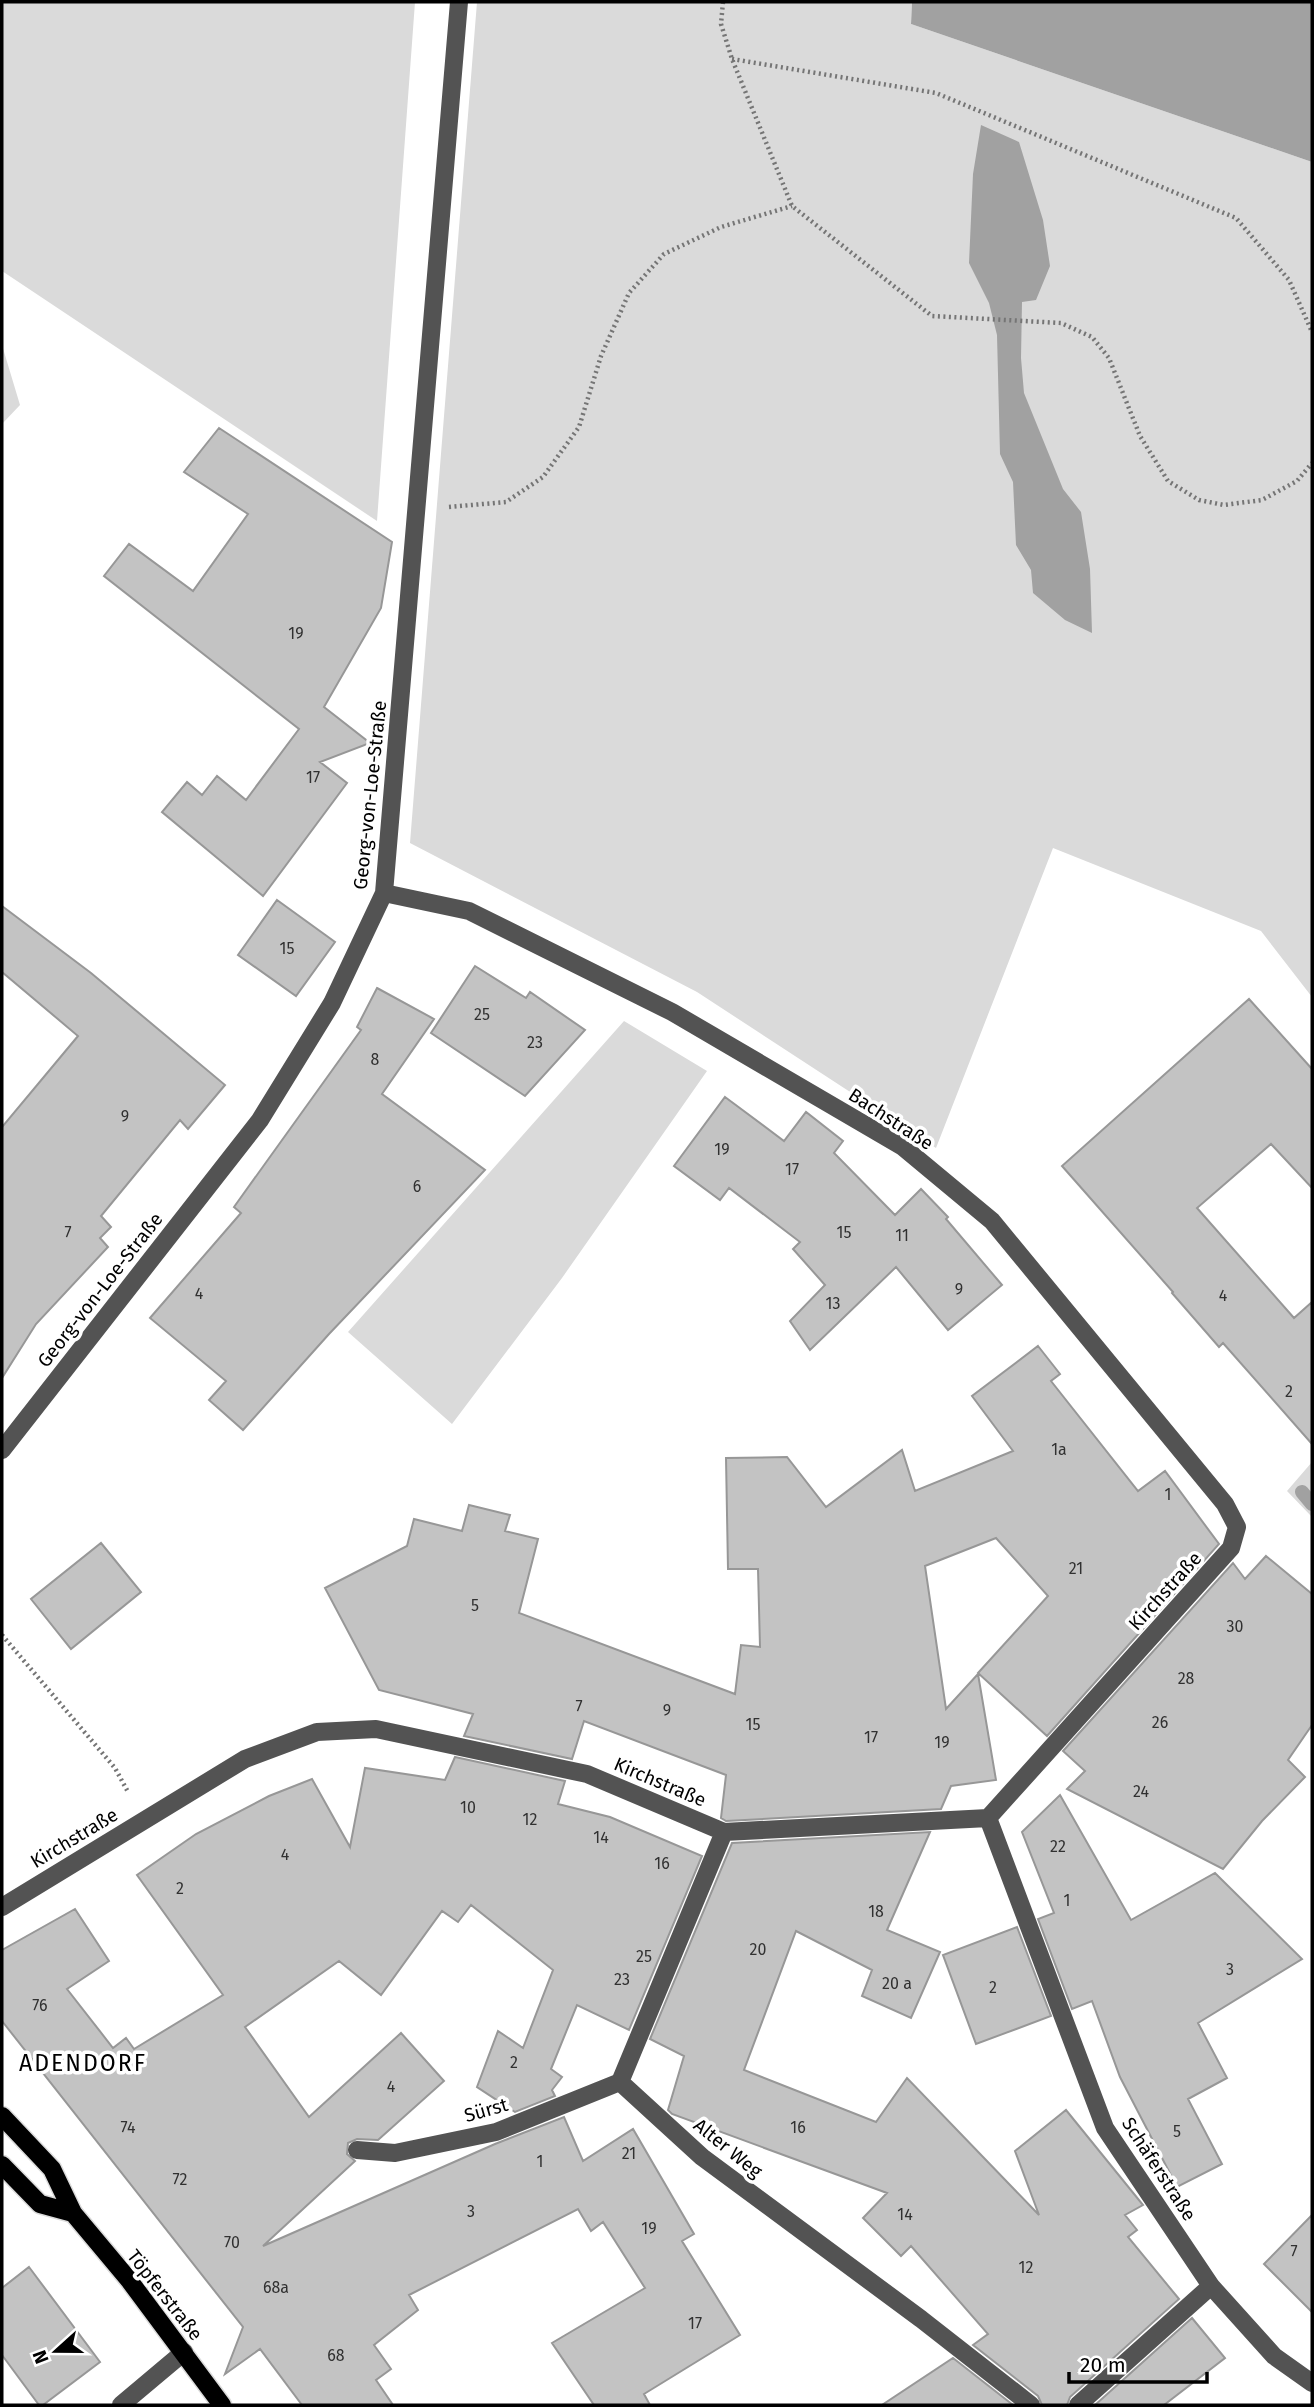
<svg xmlns="http://www.w3.org/2000/svg" width="1314" height="2407" font-family="'Fira Sans',sans-serif">
<style>
.green{fill:#dadada}
.water{fill:#a1a1a1}
.lines{fill:none;stroke-linecap:round;stroke-linejoin:round}
.stream{stroke:#a1a1a1;stroke-width:14}
.building{fill:#c3c3c3;stroke:#979797;stroke-width:2}
.major-casing{stroke:#dbdbdb;stroke-width:21}
.path{stroke:#757575;stroke-width:4.5;stroke-dasharray:2 3.5;stroke-linecap:butt}
.minor{stroke:#535353;stroke-width:18}
.major{stroke:#000;stroke-width:18}
.labels{text-anchor:middle;dominant-baseline:central;stroke-width:7;stroke-linejoin:round;paint-order:stroke}
.number-label{font-size:16px;fill:#313131}
.street-label{font-size:19px;fill:#000;stroke:#fff}
.quarter-label{font-size:23px;letter-spacing:2px;fill:#000;stroke:#fff}
</style>
<rect width="100%" height="100%" fill="#fff"/>
<path class="green" d="M2 2H415L377 521 2 271Z
M477 2H912L911 24 1312 162V997L1261 931 1053 848 936 1148 697 992 410 843Z
M2 345 20 405 2 424Z
M624 1021 707 1071 562 1278 452 1424 348 1332Z
M1312 1462V1517L1287 1491Z"/>
<path class="water" d="M912 2H1312V162L911 24Z
M981 125 1019 142 1043 220 1050 266 1036 300 1022 302 1021 358 1024 393 1063 489 1081 512 1090 569 1092 633 1065 620 1033 593 1031 570 1016 545 1013 482 1000 454 997 335 989 303 969 263 973 174Z"/>
<g class="lines">
<path class="stream" d="M1302 1492 1312 1504"/>
</g>
<path class="building" d="M219 428 392 542 381 608 324 707 370 743 320 762 347 783 263 896 162 812 187 782 202 795 217 776 246 800 299 729 104 576 129 544 193 591 248 514 184 472Z
M277 900 335 942 296 996 238 955Z
M2 906 91 973 225 1085 188 1129 180 1120 101 1216 111 1227 100 1238 108 1247 36 1324 2 1378V1127L78 1036 2 972Z
M475 966 526 998 530 992 585 1030 525 1096 431 1033Z
M377 988 434 1019 382 1094 485 1170 329 1334 243 1430 209 1400 226 1381 150 1318 241 1213 234 1207 361 1030 357 1027Z
M1249 999 1312 1069V1188L1271 1144 1197 1208 1294 1318 1312 1302V1444L1223 1343 1219 1347 1172 1293 1173 1292 1062 1166Z
M725 1097 784 1141 806 1112 843 1141 834 1153 895 1215 921 1189 948 1217 946 1219 1002 1285 948 1330 896 1267 810 1350 790 1321 825 1285 793 1249 800 1242 729 1188 720 1200 674 1166Z
M1038 1346 1060 1374 1051 1381 1138 1491 1165 1471 1219 1544 1047 1736 978 1673 1048 1596 996 1538 925 1566 946 1709 978 1674 996 1780 951 1786 941 1809 726 1821 721 1818 726 1775 584 1721 572 1759 464 1736 473 1714 379 1690 325 1588 407 1546 414 1519 462 1531 469 1505 510 1515 505 1531 538 1539 519 1613 735 1694 741 1645 760 1647 758 1569H728L726 1458 787 1457 826 1507 902 1450 915 1491 1013 1451 972 1396Z
M101 1543 141 1592 71 1649 31 1599Z
M1266 1556 1312 1594V1725L1288 1760 1305 1777 1262 1821 1223 1869 1067 1789 1085 1771 1063 1751 1233 1563 1245 1579Z
M455 1757 565 1781 558 1804 610 1817 702 1856 629 2030 577 2005 551 2069 562 2077 552 2090 555 2096 515 2112 477 2087 498 2031 523 2048 553 1970 471 1905 458 1922 442 1911 381 1995 339 1961 245 2027 309 2117 401 2033 444 2081 378 2140 357 2139 348 2143 347 2154 355 2161 263 2246 495 2144 564 2117 583 2161 633 2129 694 2234 682 2241 740 2335 644 2394 650 2405H594L552 2343 645 2288 603 2222 591 2231 578 2209 409 2295 418 2310 374 2345 391 2369 376 2380 393 2405H302L260 2349 225 2374 243 2327 2 2021V1950L75 1909 109 1961 67 1989 113 2048 126 2038 134 2049 223 1995 137 1875 196 1834 269 1796 312 1779 350 1847 365 1768 445 1780Z
M1060 1795 1131 1920 1215 1873 1302 1959 1198 2023 1227 2078 1188 2099 1222 2164 1177 2187 1120 2077 1092 2001 1072 2009 1038 1919 1054 1913 1022 1832Z
M930 1832 887 1930 940 1952 911 2018 862 1996 872 1970 796 1931 744 2070 876 2122 907 2078 1039 2215 1015 2151 1066 2110 1143 2205 1125 2215 1137 2230 1128 2237 1179 2299 1070 2397 1067 2405H1042L1038 2396 973 2345 988 2334 911 2246 901 2256 863 2218 887 2193 672 2114 668 2110 684 2056 650 2039 732 1843Z
M1017 1927 1051 2016 976 2044 943 1955Z
M1312 2215V2312L1264 2264Z
M29 2267 100 2362 43 2405H39L2 2355V2288Z
M1192 2318 1225 2358 1164 2405H1095Z
M953 2358 1013 2405H882Z"/>
<g class="lines">
<defs>
<path id="major" d="M2 2116 52 2169 73 2213 129 2280 222 2405
M2 2165 40 2204 73 2213"/>
</defs>
<use href="#major" class="major-casing"/>
<path class="path" d="M723 2 721 24 732 59 792 206 932 316 1061 323 1092 337 1109 358 1140 436 1168 481 1199 500 1224 505 1262 500 1297 481 1312 463
M732 59 936 93 1236 218 1289 280 1312 332
M449 507 506 502 543 477 579 427 601 356 629 293 664 254 721 227 792 206
M2 1635 115 1768 128 1792"/>
<path class="minor" d="M2 1450 260 1120 332 1003 384 893 459 2
M988 1818 1105 2128 1211 2286 1274 2356 1312 2383
M724 1832 620 2082 702 2157 921 2319 1031 2405
M2 1907 245 1759 317 1732 376 1729 587 1774 724 1832 988 1818 1231 1548 1237 1527 1225 1504 992 1221 903 1147 672 1012 469 911 384 893
M357 2150 395 2153 496 2132 620 2082
M121 2405 184 2352
M1078 2405 1211 2286"/>
<use href="#major" class="major"/>
</g>
<g class="labels">
<g class="number-label">
<text x="296" y="633">19</text>
<text x="313" y="777">17</text>
<text x="287" y="948">15</text>
<text x="482" y="1014">25</text>
<text x="535" y="1042">23</text>
<text x="375" y="1059">8</text>
<text x="125" y="1116">9</text>
<text x="722" y="1149">19</text>
<text x="792" y="1169">17</text>
<text x="417" y="1186">6</text>
<text x="68" y="1232">7</text>
<text x="844" y="1232">15</text>
<text x="902" y="1235">11</text>
<text x="959" y="1289">9</text>
<text x="199" y="1293">4</text>
<text x="1223" y="1295">4</text>
<text x="833" y="1303">13</text>
<text x="1289" y="1391">2</text>
<text x="1059" y="1449">1a</text>
<text x="1168" y="1494">1</text>
<text x="1076" y="1568">21</text>
<text x="475" y="1605">5</text>
<text x="1235" y="1626">30</text>
<text x="1186" y="1678">28</text>
<text x="579" y="1706">7</text>
<text x="667" y="1710">9</text>
<text x="1160" y="1722">26</text>
<text x="753" y="1724">15</text>
<text x="871" y="1737">17</text>
<text x="942" y="1742">19</text>
<text x="1141" y="1791">24</text>
<text x="468" y="1807">10</text>
<text x="530" y="1819">12</text>
<text x="601" y="1837">14</text>
<text x="1058" y="1846">22</text>
<text x="285" y="1854">4</text>
<text x="662" y="1863">16</text>
<text x="180" y="1888">2</text>
<text x="1067" y="1900">1</text>
<text x="876" y="1911">18</text>
<text x="758" y="1949">20</text>
<text x="644" y="1956">25</text>
<text x="1230" y="1969">3</text>
<text x="622" y="1979">23</text>
<text x="897" y="1983">20 a</text>
<text x="993" y="1987">2</text>
<text x="40" y="2005">76</text>
<text x="514" y="2062">2</text>
<text x="391" y="2086">4</text>
<text x="128" y="2127">74</text>
<text x="798" y="2127">16</text>
<text x="1177" y="2131">5</text>
<text x="629" y="2153">21</text>
<text x="540" y="2161">1</text>
<text x="180" y="2179">72</text>
<text x="471" y="2211">3</text>
<text x="905" y="2214">14</text>
<text x="649" y="2228">19</text>
<text x="232" y="2242">70</text>
<text x="1294" y="2251">7</text>
<text x="1026" y="2267">12</text>
<text x="276" y="2287">68a</text>
<text x="695" y="2323">17</text>
<text x="336" y="2355">68</text>
</g>
<g class="street-label">
<text transform="translate(370 795) rotate(-84)">Georg-von-Loe-Straße</text>
<text transform="translate(891 1119) rotate(33)">Bachstraße</text>
<text transform="translate(100 1290) rotate(-52)">Georg-von-Loe-Straße</text>
<text transform="translate(1165 1591) rotate(-48)">Kirchstraße</text>
<text transform="translate(660 1782) rotate(23)">Kirchstraße</text>
<text transform="translate(74 1838) rotate(-31)">Kirchstraße</text>
<text transform="translate(486 2110) rotate(-16)">Sürst</text>
<text transform="translate(728 2148) rotate(39)">Alter Weg</text>
<text transform="translate(1159 2169) rotate(57)">Schäferstraße</text>
<text transform="translate(165 2295) rotate(52)">Töpferstraße</text>
</g>
<g class="quarter-label">
<text x="83" y="2063">ADENDORF</text>
</g>
</g>
<rect width="1314" height="2407" fill="none" stroke="#000000" stroke-width="7"/>
<g transform="translate(56 2351) rotate(249)" stroke="#ffffff" stroke-width="5" paint-order="stroke">
<path d="M0-5L12 26L0 18L-12 26Z" fill="#000000"/>
<text y="-10" font-size="19" font-weight="bold" text-anchor="middle" fill="#000000">N</text>
</g>
<path d="M1069 2372v10h138v-10" fill="none" stroke="#000000" stroke-width="3.5"/>
<text x="1080" y="2372" font-size="21" fill="#000000" stroke="#ffffff" stroke-width="5" paint-order="stroke">20 m</text>
</svg>
